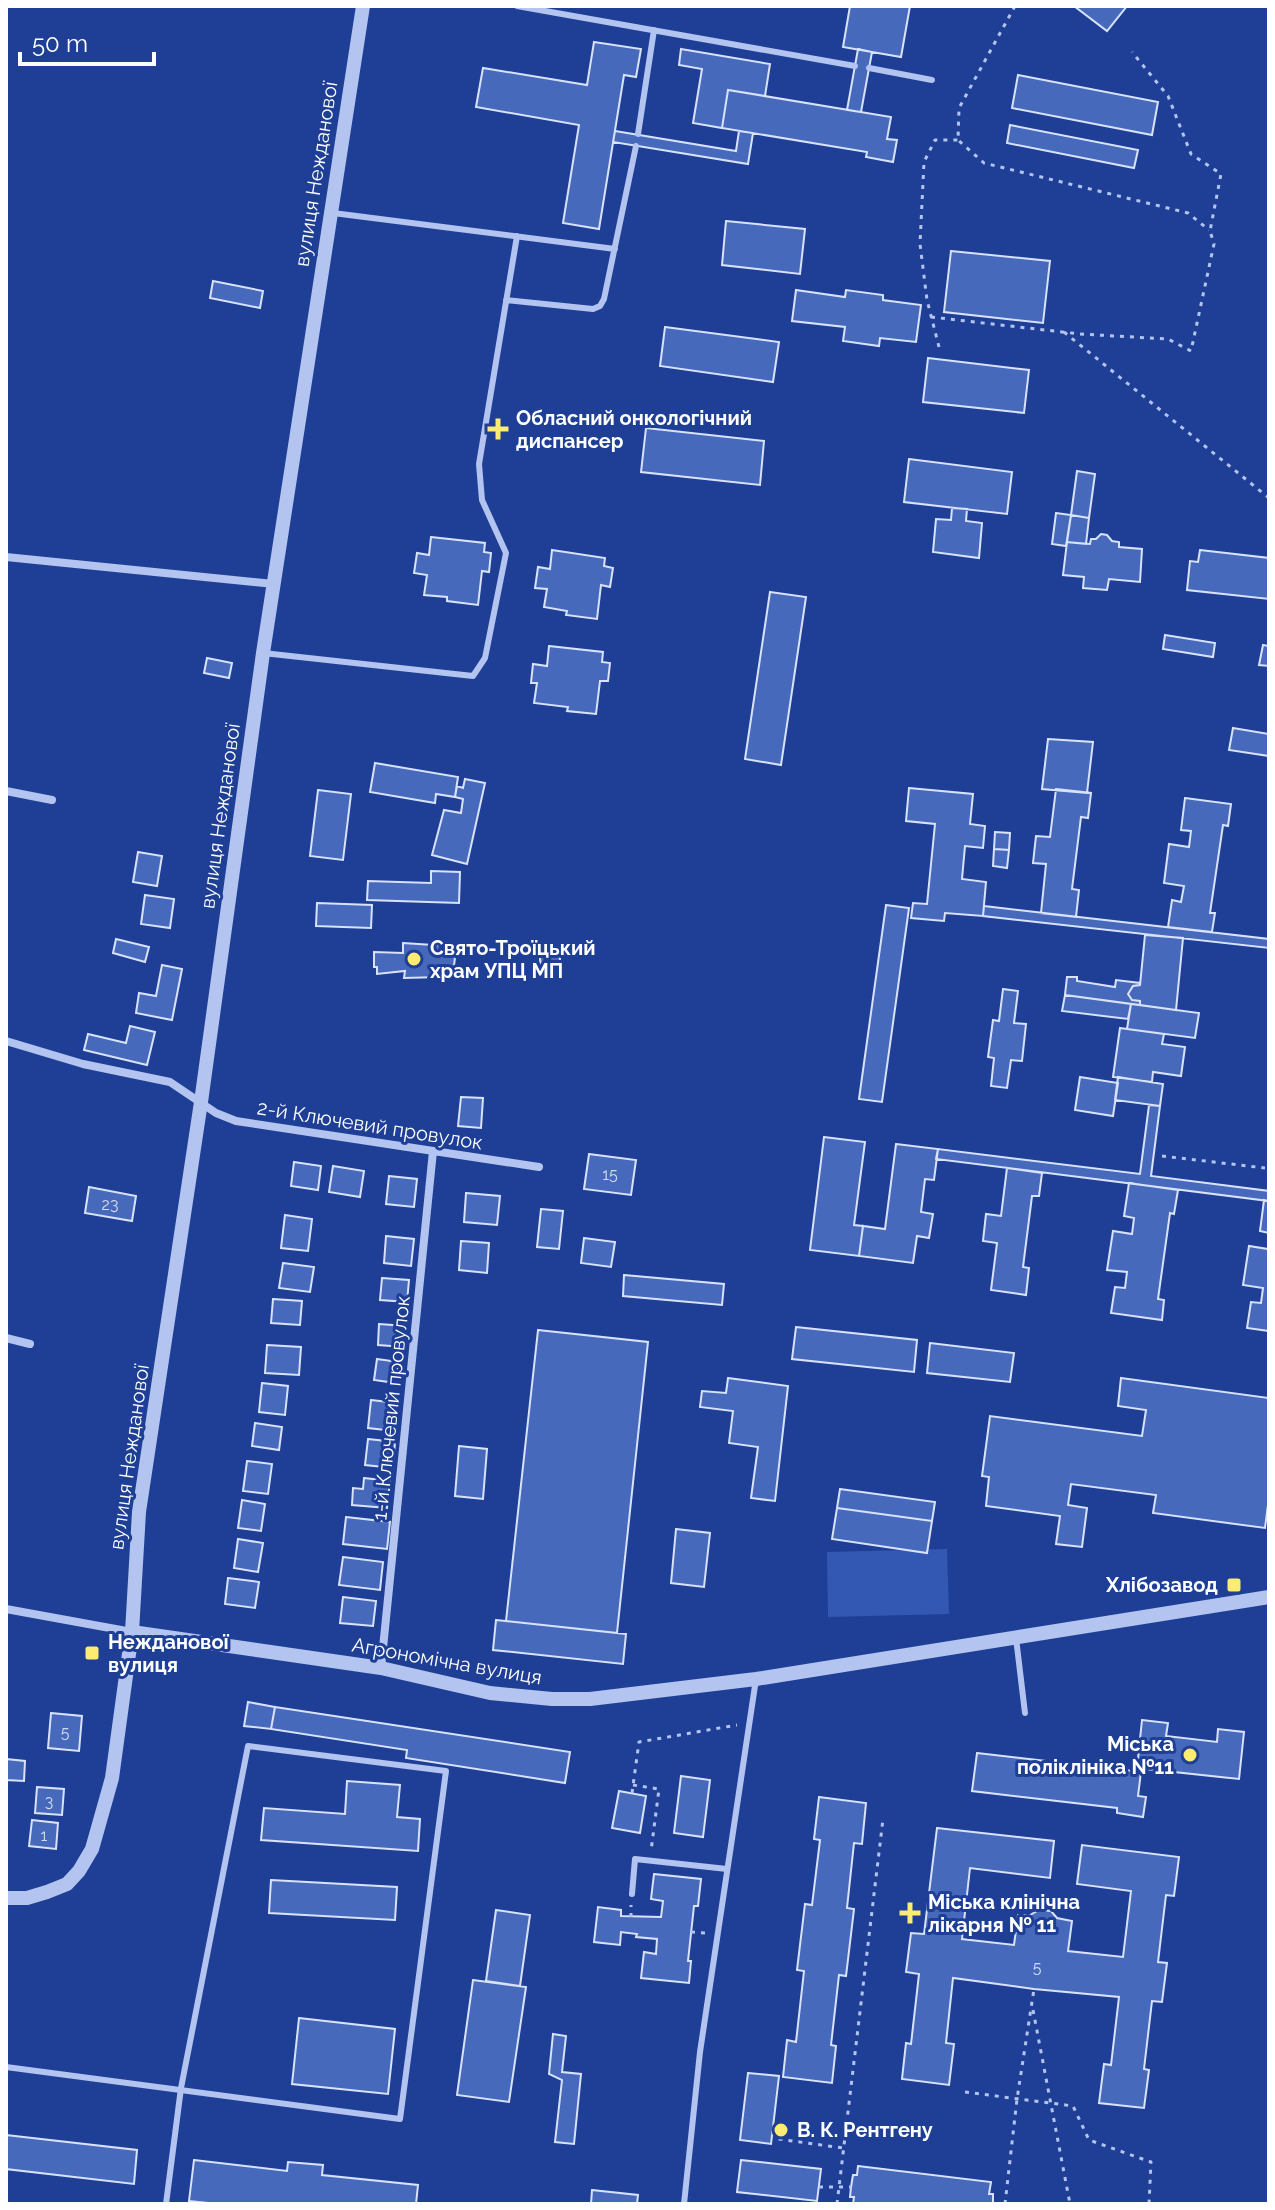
<svg xmlns="http://www.w3.org/2000/svg" width="1275" height="2210" font-family="Raleway,sans-serif">
<style>
.green{fill:#3358b3}
.building{fill:#4769bc;stroke:#d8e2fa;stroke-width:2}
.lines{fill:none;stroke-linecap:round;stroke-linejoin:round}
.path{stroke:#b2c4ef;stroke-width:3;stroke-dasharray:4 6;stroke-linecap:butt}
.service{stroke:#b2c4ef;stroke-width:6}
.minor{stroke:#b2c4ef;stroke-width:8}
.tertiary{stroke:#b2c4ef;stroke-width:14}
.poi-dot{fill:#fdeb72;stroke:#1e3f95;stroke-width:3}
.labels{text-anchor:middle;dominant-baseline:central;stroke-width:6;stroke-linejoin:round;paint-order:stroke}
.number-label{font-size:16px;fill:#d1daee}
.street-label{font-size:20px;fill:#fff;stroke:#1e3f95}
.poi-label{font-size:20px;font-weight:bold;fill:#fff;stroke:#1e3f95;text-anchor:start}
</style>
<rect width="100%" height="100%" fill="#1e3f95"/>
<path class="green" d="M947 1549 949 1614 828 1617 827 1552Z"/>
<path class="building" d="M850 6H910L901 57 843 47Z
M1074 6H1127L1107 31Z
M594 42 641 49 636 77 624 75 599 229 563 223 579 125 476 107 483 68 587 85Z
M681 49 770 64 765 96 728 90 722 128 693 123 702 69 679 65Z
M858 49 872 52 861 112 847 110Z
M1018 75 1158 102 1152 135 1012 108Z
M728 90 891 117 887 139 897 140 893 162 866 157 867 152 722 128Z
M1010 125 1138 150 1134 168 1007 143Z
M615 131 736 151 739 131 753 133 748 164 613 142Z
M726 221 805 229 800 274 722 265Z
M951 251 1050 261 1043 323 944 312Z
M213 281 263 291 260 308 210 298Z
M796 290 845 297 846 290 883 295V300L921 305 916 342 880 338 879 346 843 341 845 327 792 321Z
M665 327 779 342 773 382 660 366Z
M928 358 1029 370 1024 413 923 402Z
M646 428 764 441 760 485 641 472Z
M909 459 1012 472 1007 514 904 502Z
M1077 471 1095 474 1089 518 1071 515Z
M952 508 967 509 966 521 982 523 979 558 933 552 936 519 951 520Z
M1056 513 1071 515 1066 546 1052 544Z
M1071 515 1089 518 1086 544 1067 542Z
M1101 534 1107 535 1112 541 1119 542V547L1142 549 1140 582 1109 579 1107 590 1083 588 1084 577 1063 575 1067 542 1090 544 1091 539H1096Z
M431 537 485 543 484 552 491 553 489 572 482 571 478 605 447 601V597L424 595 427 575 414 573 417 553 429 555Z
M552 550 605 558 604 566 613 568 610 587 601 585 597 619 566 615 567 611 544 607 547 589 535 588 538 567 550 569Z
M1200 550 1269 558V599L1187 590 1190 561 1198 562Z
M770 592 806 597 781 765 745 759Z
M1165 635 1215 643 1213 657 1163 649Z
M1263 645 1269 646V666L1259 665Z
M549 646 603 652 602 662 610 663 608 681H600L596 714 567 711 568 707 534 703 537 683H531L533 664 547 666Z
M207 658 232 663 229 678 204 673Z
M1233 728 1269 734V756L1229 750Z
M1048 739 1093 742 1087 793 1042 789Z
M375 763 458 777 455 797 436 794 435 803 370 792Z
M465 779 485 783 467 864 432 855 444 810 461 813 463 799 455 797 457 786 463 788Z
M909 788 973 794 970 824 985 826 983 848 965 846 962 879 986 882 983 916 945 913 944 921 911 918 913 903 927 904 935 824 906 821Z
M1056 789 1091 793 1088 818 1081 817 1072 889 1079 890 1076 917 1041 913 1046 864 1033 863 1036 836 1050 837Z
M318 790 351 794 343 860 310 856Z
M1185 798 1231 804 1228 826 1223 825 1210 913H1215L1212 932 1168 927 1172 900 1181 902 1184 886 1164 883 1169 844 1189 847 1191 831 1181 830Z
M995 832 1010 833 1009 850 994 849Z
M994 849 1009 850 1007 868 993 866Z
M138 852 162 856 157 886 133 882Z
M431 871 460 872 459 903 367 900 368 881 431 883Z
M145 895 174 899 170 928 141 924Z
M317 903 372 905 371 928 316 926Z
M886 905 909 908 882 1102 859 1099Z
M984 906 1269 939V948L983 916Z
M1145 935 1183 938 1176 1010 1140 1005V1001L1132 1000 1128 994 1133 986 1140 985Z
M116 939 149 947 145 962 113 953Z
M403 943 448 946 449 951 455 957 454 966 447 971V976L441 977 404 978 405 971 377 974V967H374V952L403 953Z
M540 959a10 10 0 1 1 20 0a10 10 0 1 1-20 0Z
M162 965 182 969 172 1020 136 1013 139 993 156 996Z
M1067 977H1077V981L1115 987 1116 980 1140 983V985L1133 986 1128 994 1132 1000 1140 1001V1005L1065 995Z
M1003 989 1018 991 1014 1023 1026 1024 1022 1061 1011 1060 1007 1088 991 1086 994 1058 988 1057 993 1020 999 1021Z
M1065 995 1131 1004 1128 1019 1062 1011Z
M1131 1004 1199 1013 1195 1038 1127 1029Z
M130 1026 155 1032 147 1065 84 1050 88 1034 126 1043Z
M1120 1028 1164 1034 1162 1044 1185 1047 1181 1076 1153 1072 1152 1082 1113 1077Z
M1080 1077 1118 1083 1113 1116 1075 1110Z
M1118 1077 1163 1084 1160 1106 1115 1100Z
M461 1097 483 1098 481 1128 458 1126Z
M1149 1105 1160 1106 1151 1176 1269 1191V1201L936 1159 938 1149 1140 1174Z
M824 1137 865 1142 854 1225 863 1226 859 1256 810 1250Z
M896 1144 938 1149 934 1180 925 1179 921 1212 933 1214 929 1238 917 1236 913 1263 859 1256 863 1226 885 1229Z
M589 1154 636 1160 631 1195 584 1189Z
M294 1162 321 1166 318 1190 291 1186Z
M333 1166 364 1171 360 1197 329 1192Z
M1007 1168 1042 1173 1039 1196H1032L1023 1267 1029 1268 1026 1295 991 1290 997 1243 983 1241 986 1214 1001 1216Z
M389 1176 417 1179 414 1207 386 1204Z
M1129 1183 1178 1190 1174 1214 1170 1213 1158 1299 1164 1300 1162 1320 1111 1313 1115 1287 1125 1288 1127 1272 1107 1270 1113 1231 1132 1234 1134 1218 1124 1216Z
M89 1187 136 1196 132 1221 85 1213Z
M466 1193 500 1196 497 1225 464 1222Z
M1264 1200 1269 1201V1233L1260 1231Z
M541 1209 563 1211 559 1249 537 1247Z
M285 1215 312 1219 308 1251 281 1248Z
M386 1236 414 1239 411 1266 384 1263Z
M584 1238 615 1242 611 1267 581 1263Z
M461 1241 489 1243 487 1273 459 1270Z
M1269 1242V1331L1247 1328 1251 1302 1261 1303 1263 1288 1243 1285 1249 1246 1268 1249Z
M283 1263 314 1267 310 1292 279 1288Z
M624 1275 724 1284 722 1305 623 1296Z
M382 1278 409 1280 407 1302 380 1300Z
M273 1299 302 1301 300 1325 271 1323Z
M379 1324 406 1326 404 1347 378 1345Z
M796 1327 917 1340 914 1372 792 1359Z
M538 1330 648 1342 617 1633 506 1621Z
M930 1343 1014 1353 1010 1382 927 1373Z
M267 1345 301 1347 299 1375 265 1373Z
M377 1359 399 1362 396 1383 374 1380Z
M728 1378 788 1386 775 1501 751 1498 758 1447 729 1443 733 1411 700 1407 702 1391 726 1393Z
M1121 1378 1269 1398V1497L1265 1528 1153 1513 1156 1495 1071 1484 1068 1505 1087 1508 1082 1547 1056 1544 1060 1516 986 1506 989 1477 982 1476 990 1416 1142 1436 1146 1410 1118 1406Z
M262 1383 288 1386 285 1415 259 1412Z
M371 1400 397 1403 394 1431 368 1428Z
M255 1423 282 1427 279 1450 252 1446Z
M368 1439 395 1442 393 1468 365 1465Z
M459 1446 487 1449 483 1499 455 1496Z
M247 1461 272 1464 268 1494 243 1491Z
M364 1478 390 1481 387 1508 352 1505 353 1488 363 1489Z
M840 1489 935 1502 932 1521 837 1508Z
M242 1500 265 1504 261 1531 238 1528Z
M837 1508 932 1521 927 1553 832 1539Z
M346 1517 390 1522 387 1549 343 1544Z
M676 1529 710 1533 704 1587 671 1583Z
M238 1539 263 1543 258 1572 234 1568Z
M343 1557 383 1562 380 1590 339 1585Z
M228 1578 259 1582 255 1608 225 1604Z
M343 1597 376 1601 373 1626 340 1623Z
M496 1620 626 1634 623 1664 493 1650Z
M248 1702 275 1707 271 1729 244 1726Z
M275 1707 570 1752 565 1783 406 1758 407 1750 271 1729Z
M51 1713 82 1716 79 1751 48 1748Z
M1142 1720 1168 1723 1166 1736 1217 1742 1218 1729 1244 1732 1239 1779 1137 1768Z
M977 1753 1141 1772 1138 1796 1146 1797 1143 1817 1117 1813V1808L972 1791Z
M6 1759 25 1761 24 1781 6 1780Z
M681 1776 710 1780 703 1837 674 1833Z
M347 1781 400 1785 397 1817 420 1819 418 1851 261 1840 264 1808 345 1814Z
M37 1787 64 1789 62 1815 35 1813Z
M619 1791 646 1796 640 1833 612 1828Z
M819 1797 866 1803 862 1844 854 1843 847 1908 854 1909 846 1976 839 1975 831 2045 836 2046 832 2083 783 2077 787 2040 796 2042 804 1971 797 1970 805 1904 812 1905 820 1840 814 1839Z
M32 1820 58 1823 56 1849 29 1846Z
M937 1828 1054 1841 1050 1878 970 1868 962 1939 1014 1945 1018 1915H1030L1039 1910 1051 1911 1057 1918 1072 1921 1068 1951 1123 1957 1131 1891 1077 1884 1082 1845 1179 1857 1174 1896 1166 1895 1158 1962 1167 1963 1162 2002 1152 2001 1144 2069 1149 2070 1144 2108 1099 2103 1104 2064 1111 2065 1119 1997 1034 1989 953 1978 946 2043 954 2044 949 2085 902 2079 906 2043 911 2044 919 1974 906 1972 911 1933 924 1934Z
M654 1874 701 1879 698 1906H694L688 1961H691L689 1983 641 1978 644 1952 656 1954 657 1939 636 1937 637 1934 621 1932 620 1945 594 1942 598 1907 621 1910V1916L661 1917 663 1901 651 1899Z
M271 1880 397 1887 395 1920 269 1913Z
M496 1910 530 1915 520 1986 486 1981Z
M473 1980 526 1987 509 2102 457 2095Z
M299 2018 395 2029 388 2094 292 2084Z
M553 2034 566 2036 562 2072 581 2074 574 2144 555 2142 562 2080 549 2074Z
M748 2073 779 2076 771 2144 740 2140Z
M6 2135 137 2150 134 2184 6 2169Z
M194 2160 287 2171 288 2162 323 2165 322 2175 418 2185 416 2204H218L189 2201Z
M741 2160 821 2169 817 2201 737 2192Z
M858 2166 991 2182 989 2194H993V2204H853L854 2197H850L851 2187 853 2175H857Z
M592 2190 638 2195 637 2204H591Z"/>
<g class="lines">
<path class="path" d="M1015 6 959 108 958 140 984 163 1188 213 1209 230
M931 317 1080 334 1168 339 1191 351 1214 244 1210 231 1221 174 1191 154 1168 96 1132 52
M1064 332 1269 498
M939 347 927 300 920 244 924 162 935 140H958
M1162 1156 1265 1168
M633 1785 659 1789 651 1851
M632 1793 639 1742 737 1725
M631 1917V1905
M691 1932 705 1933
M1033 2010 1070 2204
M965 2092 1073 2106 1089 2140 1151 2162 1149 2204
M773 2131 778 2139 843 2148
M819 2187H851
M837 2204 883 1819
M1005 2204 1017 2099 1034 1989"/>
<path class="service" d="M517 6 855 66
M869 68 932 80
M638 134 654 30
M333 213 615 249
M506 300 593 309 600 306 604 299 636 146
M263 653 473 676 485 658 506 553 482 500 479 464 517 236
M1016 1638 1025 1713
M632 1894 635 1859 727 1869
M6 2067 400 2119 446 1771 248 1746 181 2088 166 2204
M684 2204 700 2052 756 1679"/>
<path class="minor" d="M6 557 274 584
M6 791 52 800
M6 1041 83 1064 170 1082 216 1113 236 1121 539 1167
M6 1338 30 1344
M6 1609 132 1632
M381 1668 433 1151"/>
<path class="tertiary" d="M132 1632 381 1668 490 1693 552 1699H590L756 1679 1269 1597
M6 1898H27L47 1892 67 1884 79 1871 92 1849 112 1778 132 1632 139 1512 201 1102 263 653 363 6"/>
</g>
<g class="poi-dot">
<path d="M494 417h8v8h8v8h-8v8h-8v-8h-8v-8h8z"/>
<circle cx="414" cy="959" r="8"/>
<rect x="1226" y="1577" width="16" height="16" rx="4"/>
<rect x="84" y="1645" width="16" height="16" rx="4"/>
<circle cx="1190" cy="1755" r="8"/>
<path d="M906 1901h8v8h8v8h-8v8h-8v-8h-8v-8h8z"/>
<circle cx="781" cy="2130" r="8"/>
</g>
<g class="labels">
<g class="number-label">
<text x="610" y="1174">15</text>
<text x="110" y="1204">23</text>
<text x="65" y="1732">5</text>
<text x="49" y="1801">3</text>
<text x="44" y="1835">1</text>
<text x="1037" y="1967">5</text>
</g>
<g class="street-label">
<text transform="translate(316 174) rotate(-81)">вулиця Нежданової</text>
<text transform="translate(220 816) rotate(-82)">вулиця Нежданової</text>
<text transform="translate(370 1125) rotate(9)">2-й Ключевий провулок</text>
<text transform="translate(391 1408) rotate(-84)">1-й Ключевий провулок</text>
<text transform="translate(129 1457) rotate(-82)">вулиця Нежданової</text>
<text transform="translate(447 1661) rotate(10)">Агрономічна вулиця</text>
</g>
<g class="poi-label">
<text x="516" y="418">Обласний онкологічний<tspan x="516" dy="23">диспансер</tspan></text>
<text x="430" y="948">Свято-Троїцький<tspan x="430" dy="23">храм УПЦ МП</tspan></text>
<text x="1218" y="1585" text-anchor="end">Хлібозавод</text>
<text x="108" y="1642">Нежданової<tspan x="108" dy="23">вулиця</tspan></text>
<text x="1174" y="1744" text-anchor="end">Міська<tspan x="1174" dy="23">поліклініка №11</tspan></text>
<text x="928" y="1902">Міська клінічна<tspan x="928" dy="23">лікарня № 11</tspan></text>
<text x="797" y="2130">В. К. Рентгену</text>
</g>
</g>
<rect width="1275" height="2210" fill="none" stroke="#ffffff" stroke-width="16"/>
<path d="M20 52v12h134v-12" fill="none" stroke="#ffffff" stroke-width="4"/>
<text x="32" y="52" font-size="24" fill="#ffffff" stroke="#1e3f95" stroke-width="6" paint-order="stroke">50 m</text>
</svg>
